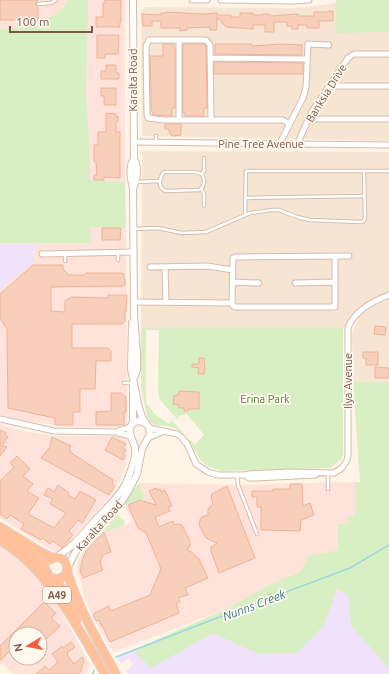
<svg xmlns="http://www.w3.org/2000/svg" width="389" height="674" font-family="Ubuntu,sans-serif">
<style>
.residential{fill:#f7e5d3}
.commercial{fill:#ffe3da;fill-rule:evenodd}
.education{fill:#f1e2fb}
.green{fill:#d7efc2;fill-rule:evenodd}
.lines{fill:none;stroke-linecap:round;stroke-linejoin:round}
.stream{stroke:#9cd8de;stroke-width:1.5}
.building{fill:#f7cfba;stroke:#ecb399}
.service-casing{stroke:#d5bcad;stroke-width:4.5}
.minor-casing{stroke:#d5bcad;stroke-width:7}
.tertiary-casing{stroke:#d5bcad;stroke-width:8}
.trunk-casing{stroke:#ddd3cf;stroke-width:10}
.service{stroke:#fff;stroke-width:2.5}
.minor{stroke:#fff;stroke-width:5}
.tertiary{stroke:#fff;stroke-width:6}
.trunk{stroke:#ffc09a;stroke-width:8}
.labels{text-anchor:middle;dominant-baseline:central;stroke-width:3.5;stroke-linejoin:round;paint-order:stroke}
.shield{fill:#fff8ef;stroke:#a38779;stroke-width:1}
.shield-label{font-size:10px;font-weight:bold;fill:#7c5747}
.street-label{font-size:11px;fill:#7c5747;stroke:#fff8ef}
.park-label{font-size:11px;fill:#527d3b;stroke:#fff8ef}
.water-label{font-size:12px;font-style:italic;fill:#387b82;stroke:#fff8ef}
</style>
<rect width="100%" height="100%" fill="#fff4e6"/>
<path class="residential" d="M389 0V141L142 136 141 11 146 7 293 8 307 7 336 3Z
M142 151 389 152V383L353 381 352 333 359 317 343 328H141Z"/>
<path class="commercial" d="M0 0H125V182L92 181V227L126 228 127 425 125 427H70L24 421 0 415V290L35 261 33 254 35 245H0Z
M0 425 22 431 52 436H112L125 437 127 440V459L120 481 110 496 58 554 0 518Z
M355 482V515L347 523 338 524V550L308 556 300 572 271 584 226 609 113 652 93 617 85 598 77 570 78 562 81 555 105 529 107 532 132 522 125 506 145 497 139 483 235 485Z
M0 544 11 550 48 586 90 665 87 674H13L4 664 0 665ZM16 634H40V658H16Z"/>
<path class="education" d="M35 244 33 254 35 261 0 290V245Z
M389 562V674H128L126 671 133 665 129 658 121 663 117 658 158 639Z"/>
<path class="green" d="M67 0H88L86 97 90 149V180L125 182 126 228 90 227 91 243H0V29L37 26 65 7Z
M336 0H389V32L336 33Z
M141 328H343V454L341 460 330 468 221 471 207 466 201 461 187 437 177 429 168 426 155 425 150 422 147 416 141 387ZM146 330H159L158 392 160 400 177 419 181 415 187 414 204 435 195 445 172 421 169 424 156 415 146 403Z
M353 381 389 383V668L351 626 349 596 337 589 324 625 297 653 259 654 213 633 151 668 134 651 158 639 226 609 271 584 300 572 308 556 338 550V524L347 523 348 516 355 515V482H360Z
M139 483 145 497 125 506 124 503Z
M117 515 125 521 124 525 107 532 105 529Z"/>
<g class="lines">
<path class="stream" d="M116 657 222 616 350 568 389 545
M93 674 94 670"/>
</g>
<path class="building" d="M0 0H38L35 4 38 7V20H0Z
M105 0H121V22H120V27H96V17H103V3H105Z
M328 11H333V21H319V28H307V25H298V29H292V26H287V22H274V32H265V25H253V29L226 27 217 17V30H210V27L187 28V30L180 31V28H161V21H152V26H143L142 14 161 15V13H166V12L202 14 217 13V15H231V17H240V13H253V15H263V14H269L270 16 298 14V16H314V12H328Z
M97 35H119L118 54H105V58H97Z
M163 44H173L175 51V108H172V116L153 115 151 108 150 56H163Z
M183 44H204L206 46 207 108H204V116H185V113H183Z
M215 44H252V46L282 44 302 45V55L215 54Z
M214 62 303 63V74H214Z
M106 65H116V73H119V79H101V71H106Z
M101 88H116V105H104V96H101Z
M106 113 116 114V116H118V122H116V132H120V178L104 177V180H94V175H97L96 162H94V145H98V132H106Z
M165 124H181V135L172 136 169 132V129H165Z
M102 228H121L120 240H102Z
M33 265H63V269L69 275H85L86 273H122L124 274V279H125V284L124 286 51 287V311L65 312V301L71 297 108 298V295H127L126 311H125V321L122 324H72V348H108L111 351V361H96L95 389H80V412H73V425H55V418L8 408 7 329 0 318V294Z
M375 326 386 327 385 335 374 334Z
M363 352H378V365H366V359L363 358Z
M199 358H204L205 368 204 374H198L199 368 192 367V364H199Z
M375 367 389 368V378H375Z
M179 391 199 392V409H188V411H184V408H179V405L173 404 174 396 178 395Z
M111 393H121L126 397V412H124V425H96V412L111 411Z
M0 430 6 433 5 435 8 437 2 446 7 447 0 456Z
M52 437 71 446 69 449 71 450 70 452 113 480 112 484 115 486 109 495 41 458 50 447Z
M112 437 126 444 123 448 126 450 123 454 125 455 123 460 105 450Z
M17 456 30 469 23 476 33 484 27 491 39 498 28 514 54 528 66 513 50 504 53 499 44 495 48 488 54 492 58 485 69 493 68 495 75 499 80 491 96 500 82 523 78 520 69 531 73 535 62 548 53 541 50 544 43 538 41 540 21 529 24 524 10 515 7 519 0 514V481L14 467 10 463Z
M290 484H302L303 506 310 503 314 515 301 520 300 531 261 530V507H257V497H252V491H273V489H290Z
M227 486 255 558 219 573 211 551V547L217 543 206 538 199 525 200 520 202 517 208 515V509L213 504 211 498 212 494Z
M156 488 157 490 160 489 161 492 165 490 172 506 168 507 170 511 155 517 159 527 173 521 174 525 178 524 182 525 190 541V545L187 550 193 553 196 557 199 559 208 578 185 588 188 595 178 598 180 602 176 604 179 613 110 642 103 627H102L99 620 96 621 93 614 109 606 111 611 150 595 161 569 146 533 138 528 128 505 140 500 156 505 149 491Z
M104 532 111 552 103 555 100 562 103 570 83 578 80 570 83 558 86 551Z
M44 602 56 613 51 618 60 626 40 645V634H16V658H27L21 663 9 652 0 661V646Z
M71 642 75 647 67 653 68 654 67 655 74 664 82 657 84 660 80 673 78 674H36L45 666 49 670 58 662 52 654 62 646 63 648Z"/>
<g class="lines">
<defs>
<path id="service" d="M38 4 51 3 56 0
M156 141V136
M202 174 195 172H165L163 173C159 179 158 187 165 191L199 190C205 187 205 180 202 174L204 171V158
M136 182 159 181
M201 189 204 193V206
M246 198 364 196
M245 215 246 171H389
M134 229 158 228 182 233 206 232 250 213 272 210H279L297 217 310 220 361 222 364 221 365 217 364 171
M118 260V253
M65 261V254
M124 383H129L132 384
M328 474V489
M237 476 238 485 257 534"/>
<path id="minor" d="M192 0H207
M221 0 292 1 309 0
M210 58 307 59
M330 86H389
M308 119H389
M179 120V40
M211 120 210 45 206 40H149L146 46 147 114 148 118 163 120H283L289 124
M134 142 389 145
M279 145 303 98 306 87 308 44 329 45
M297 145 311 113 348 58 354 54H389
M42 254 134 252
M150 267 207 266 233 270
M165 267 166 302
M232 282 259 283
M295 283 335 282
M133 302 232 303 234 307H335V256
M232 303 233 258 236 257 349 256
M0 419 54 431 115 432 130 436
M149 428 177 434 181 437 187 444 196 464 208 472 218 475H245L248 474 290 472 334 473 342 468 347 460 348 456V328C354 311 373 301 389 295
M115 432 130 427
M148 438 162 432
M245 475 249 478H255L315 475"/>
<path id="tertiary" d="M133 0 134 159C128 167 131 180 133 188L134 314 137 355V370L134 378
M133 188C137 181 139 166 134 159
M133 424V384
M56 557C73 548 85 531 98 517 107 508 117 498 124 487 127 482 129 476 131 470 133 464 136 456 135 449 135 441 123 429 135 422 139 420 142 421 146 424
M68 567 77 549 120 504 129 490 137 474 142 449 150 434 149 428 142 417 139 408 131 369 132 323"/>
<path id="trunk" d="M0 527 39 551 53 558
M0 534 28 552 43 565 49 576 57 582 63 590 77 619
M0 540C49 570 77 626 105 674
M49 560C69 547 76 584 52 578
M67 571C78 608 97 640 116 674"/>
</defs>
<use href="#service" class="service-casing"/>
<use href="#minor" class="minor-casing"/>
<use href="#tertiary" class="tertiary-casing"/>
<use href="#trunk" class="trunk-casing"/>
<use href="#service" class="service"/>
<use href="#minor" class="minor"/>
<use href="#tertiary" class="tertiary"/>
<use href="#trunk" class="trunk"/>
</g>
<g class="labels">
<rect class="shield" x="43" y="587" width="28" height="16" rx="3"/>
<g class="shield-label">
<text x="57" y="595">A49</text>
</g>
<g class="street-label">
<text transform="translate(133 80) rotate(-90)">Karalta Road</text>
<text transform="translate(326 93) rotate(-58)">Banksia Drive</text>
<text x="261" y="144">Pine Tree Avenue</text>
<text transform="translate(348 381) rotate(-90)">Ilya Avenue</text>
<text transform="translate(99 526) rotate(-48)">Karalta Road</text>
</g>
<g class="park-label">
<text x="265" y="399">Erina Park</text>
</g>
<g class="water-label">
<text transform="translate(254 605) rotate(-21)">Nunns Creek</text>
</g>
</g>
<g transform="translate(28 646) rotate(260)"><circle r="19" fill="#fff8ef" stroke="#cbb8ac"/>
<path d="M0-3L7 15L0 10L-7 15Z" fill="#f65c3e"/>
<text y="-6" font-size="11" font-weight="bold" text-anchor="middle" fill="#7c5747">N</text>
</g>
<path d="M10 26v6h82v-6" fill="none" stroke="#7c5747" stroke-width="2"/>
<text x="16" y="26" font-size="12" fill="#7c5747" stroke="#fff8ef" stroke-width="3" paint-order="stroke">100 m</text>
</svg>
